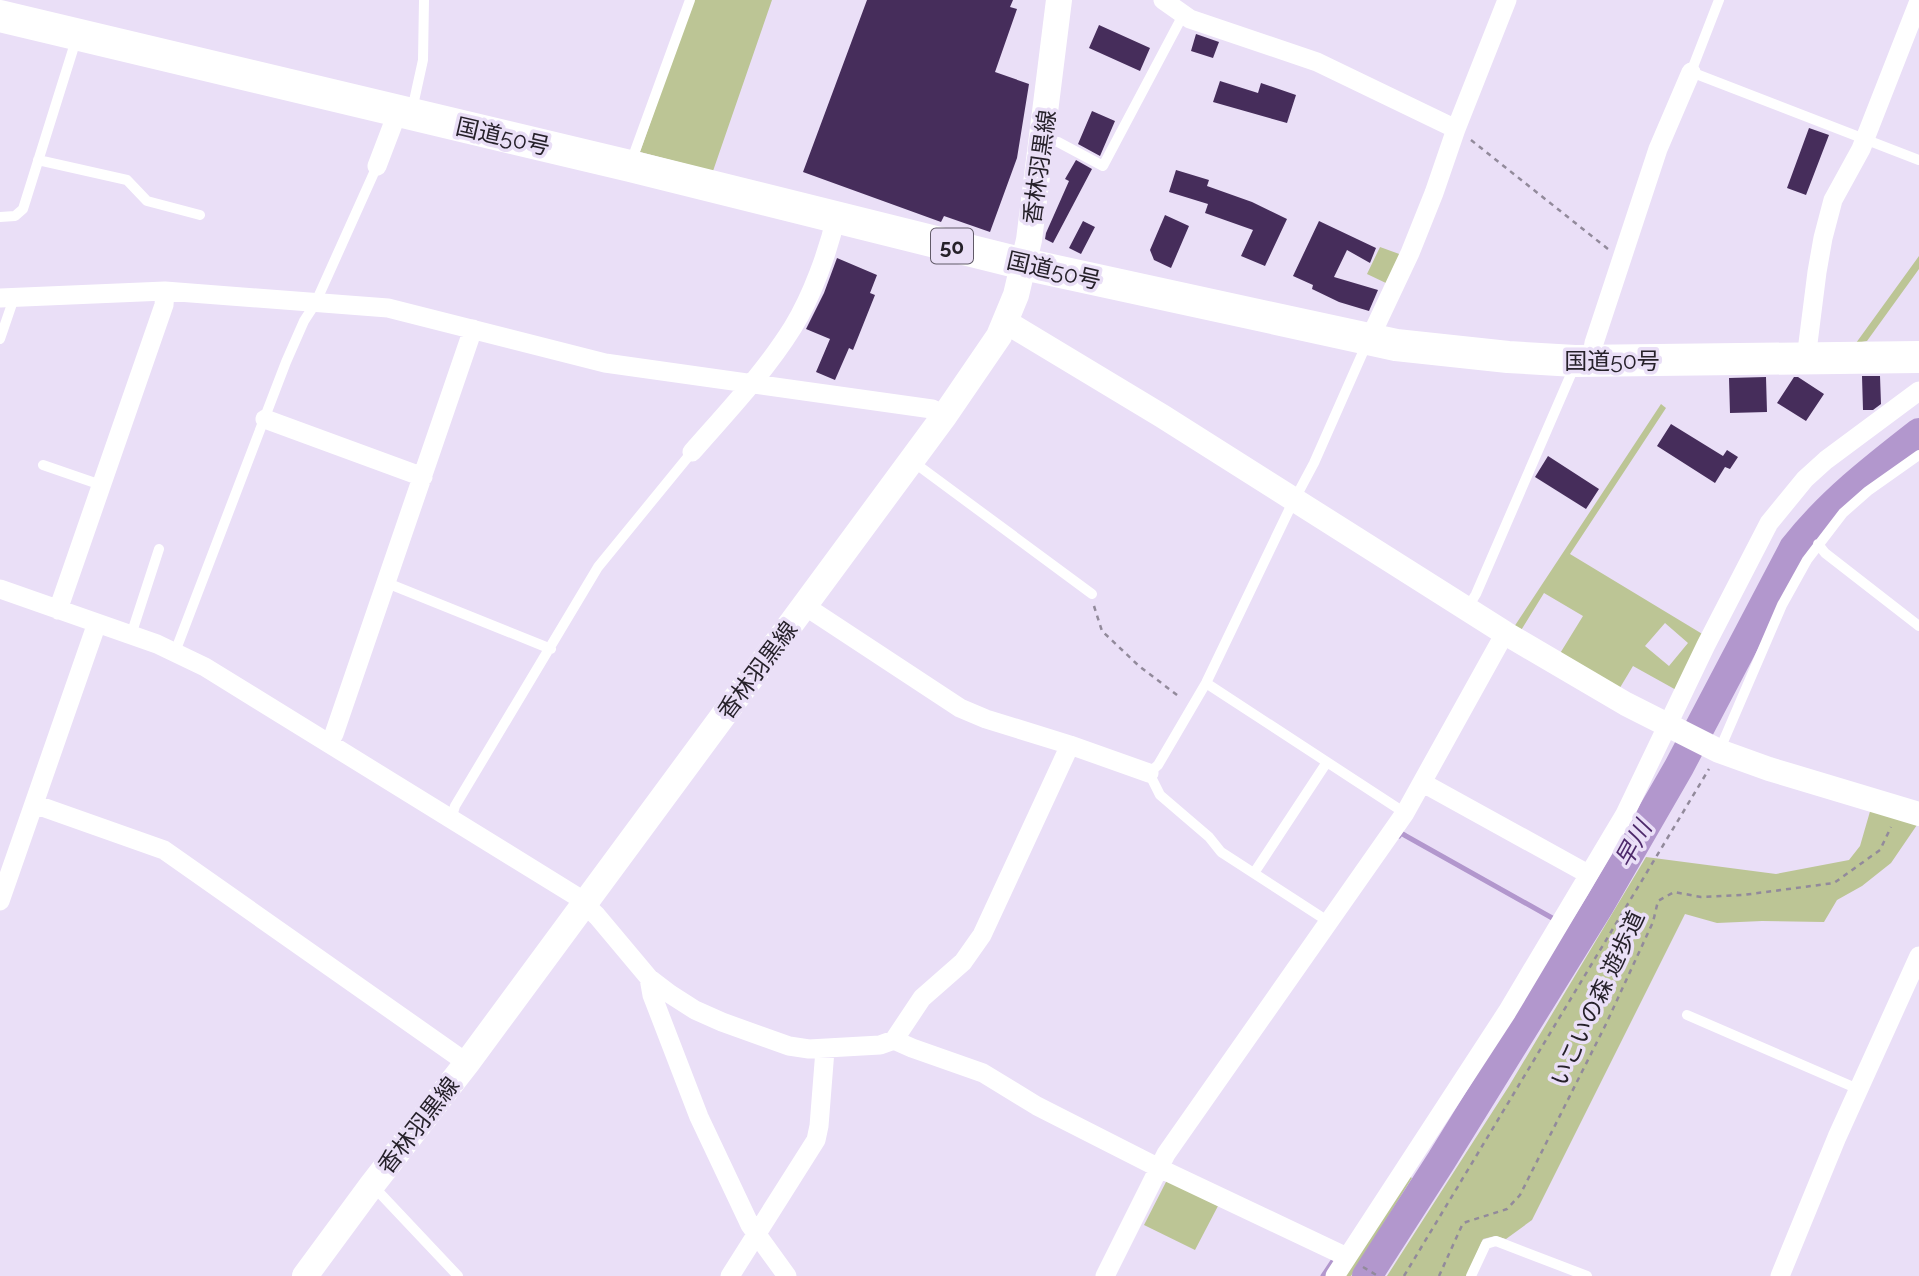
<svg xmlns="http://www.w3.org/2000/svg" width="1919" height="1276" font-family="Raleway,'Noto Sans JP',sans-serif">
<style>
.green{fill:#bcc595;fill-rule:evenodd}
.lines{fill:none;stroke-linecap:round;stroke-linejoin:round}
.stream{stroke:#b297cd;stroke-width:5}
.river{stroke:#b297cd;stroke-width:30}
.building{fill:#462d5b}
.path{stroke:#928a9b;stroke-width:2.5;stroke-dasharray:5 5;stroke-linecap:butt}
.service{stroke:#fff;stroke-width:10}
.minor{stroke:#fff;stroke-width:19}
.tertiary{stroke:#fff;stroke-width:24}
.secondary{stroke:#fff;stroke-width:26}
.trunk{stroke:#fff;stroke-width:32}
.labels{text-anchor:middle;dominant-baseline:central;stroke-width:7;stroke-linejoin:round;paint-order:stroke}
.shield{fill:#eadff7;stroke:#615a68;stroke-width:2}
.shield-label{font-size:21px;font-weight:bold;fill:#26212a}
.street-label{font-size:23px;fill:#26212a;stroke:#eadff7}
.water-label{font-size:24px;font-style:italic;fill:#4d296a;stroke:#eadff7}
</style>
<rect width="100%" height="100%" fill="#eadff7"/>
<path class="green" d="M693 0H772L713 171 640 152Z
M1380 247 1402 255 1388 284 1367 274Z
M1919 256V269L1867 341 1856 343Z
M1661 404 1666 408 1570 554 1704 635 1678 691 1633 666 1618 691 1559 655 1583 616 1544 593 1520 632 1514 627ZM1665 623 1688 643 1669 666 1645 646Z
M1871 808 1919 822 1891 863 1862 886 1837 900 1824 922 1762 921 1717 923 1685 914 1532 1220 1506 1239 1495 1236 1483 1239 1467 1276H1387L1509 1086 1646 857 1776 874 1849 860 1860 846Z
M1405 1174 1412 1178 1351 1276H1340Z
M1167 1180 1218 1206 1195 1250 1144 1225Z"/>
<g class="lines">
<path class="stream" d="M1399 836 1401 833 1406 836 1554 919
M1592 900 1600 904
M1323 1276 1333 1261"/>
<path class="river" d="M1367 1276 1441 1161 1600 904 1679 767 1794 548C1829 503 1874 468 1919 433"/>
</g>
<path class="building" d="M867 0H1013L1010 7 1017 9 995 72 1029 84 1017 158 990 232 944 216 941 222 803 172Z
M1099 25 1150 48 1140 71 1089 48Z
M1196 34 1219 42 1213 58 1191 51Z
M1220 81 1258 93 1261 83 1296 95 1287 123 1213 102Z
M1092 111 1115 121 1100 156 1078 144Z
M1809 128 1829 135 1806 195 1787 188Z
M1076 160 1092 169 1053 243 1045 239 1046 233 1069 181 1065 179Z
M1176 170 1209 180 1207 186 1252 202 1287 219 1265 266 1241 256 1253 230 1205 213 1208 204 1169 192Z
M1165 215 1189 226 1171 268 1154 260 1150 250Z
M1083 221 1095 227 1081 254 1069 248Z
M1319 221 1376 248 1370 263 1347 250 1334 277 1378 290 1369 311 1339 302 1312 289 1313 285 1293 276Z
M837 258 877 275 870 293 875 295 853 350 849 348 835 380 816 372 830 339 806 329 824 293Z
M1862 376H1880L1881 404 1873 410H1863Z
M1766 377 1767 412 1730 413 1729 378Z
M1794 377H1798L1824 394 1806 421 1777 403Z
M1671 424 1723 456 1727 450 1738 457 1730 469 1725 467 1715 483 1657 446Z
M1548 456 1599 489 1586 509 1535 477Z"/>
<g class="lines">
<path class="path" d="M1471 140 1608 249
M1094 606 1102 631 1139 666 1181 698
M1363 1267 1378 1276
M1404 1276 1709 769
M1439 1276 1463 1223 1507 1209 1520 1195 1606 1024 1653 922 1658 901 1674 892 1701 897 1743 895 1834 883 1880 850 1891 827"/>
<path class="service" d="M1719 0 1691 72 1919 160
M412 110 423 60 424 0
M1044 140 1058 142 1103 166 1183 15
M38 160 127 180 147 201 200 215
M631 162 690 0
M0 217 15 216 23 209 76 40
M0 339 14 298
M912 461 1092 594
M43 465 101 485
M1818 544 1825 553 1919 626
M387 583 551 649
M1468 607 1476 594 1575 365
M131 635 159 549
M175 652 286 362 304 321 315 304 377 166
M1206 683 1405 813
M1720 749 1782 605 1807 560 1843 513 1868 491 1919 455
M451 819 455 806 598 567 692 452
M1254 873 1327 762
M1329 922 1221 852 1209 837 1160 795 1149 773 1158 765 1206 683 1290 508 1314 463 1367 343
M1687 1015 1858 1089
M374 1187 458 1276
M1471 1276 1486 1244 1496 1241 1587 1276"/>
<path class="minor" d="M1163 0 1190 19 1317 62 1456 129
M377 166 398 111
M0 298 165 291 388 308 605 363 932 409 945 415
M1369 340 1410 253 1434 193 1456 129 1507 0
M1806 359 1817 272 1823 238 1833 200 1861 149 1919 1
M1591 361 1594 343 1658 149 1691 72
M265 419 423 477
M692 452C727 412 765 372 793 327 812 296 828 252 836 217
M0 589 157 644 205 667 576 896 597 916 649 978 670 994 695 1010 722 1022 789 1046 809 1049 880 1045 894 1040 922 998 963 962 982 935 1070 745
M805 606 960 708 986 719 1070 745 1149 773
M58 610 164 305 165 291
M328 742 334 734 473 329
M1423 783 1588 874
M34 804 164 850 467 1063
M0 901 97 623
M649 978 652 995 699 1117 750 1225 787 1276
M894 1040 912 1048 983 1073 1037 1106 1159 1168 1347 1257
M730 1276 816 1140 819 1126 825 1050
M1105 1276 1166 1154 1405 813 1505 633
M1335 1276 1507 1012 1625 814 1706 645 1769 523 1805 479 1826 460 1919 391
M1780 1276 1837 1137 1919 956"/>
<path class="tertiary" d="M1006 322 1162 416 1505 633 1626 704 1719 751 1769 769 1919 814"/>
<path class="secondary" d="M305 1276 372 1185 467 1063 945 415 999 336 1016 295 1029 240 1059 0"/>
<path class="trunk" d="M0 16 630 166 1024 264 1396 345 1508 357 1575 361 1919 357"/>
</g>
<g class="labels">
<rect class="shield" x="931" y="228.5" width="42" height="35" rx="5"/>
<g class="shield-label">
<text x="952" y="246">50</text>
</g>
<g class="street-label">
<text transform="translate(503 136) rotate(13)">国道50号</text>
<text transform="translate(1039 167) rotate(-82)">香林羽黒線</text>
<text transform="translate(1054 270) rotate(13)">国道50号</text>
<text x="1612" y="360">国道50号</text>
<text transform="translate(757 670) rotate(-53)">香林羽黒線</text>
<text transform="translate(1597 998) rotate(-65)">いこいの森 遊歩道</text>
<text transform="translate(418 1125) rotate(-52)">香林羽黒線</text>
</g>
<g class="water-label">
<text transform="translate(1633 844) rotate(-61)">早川</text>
</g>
</g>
</svg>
